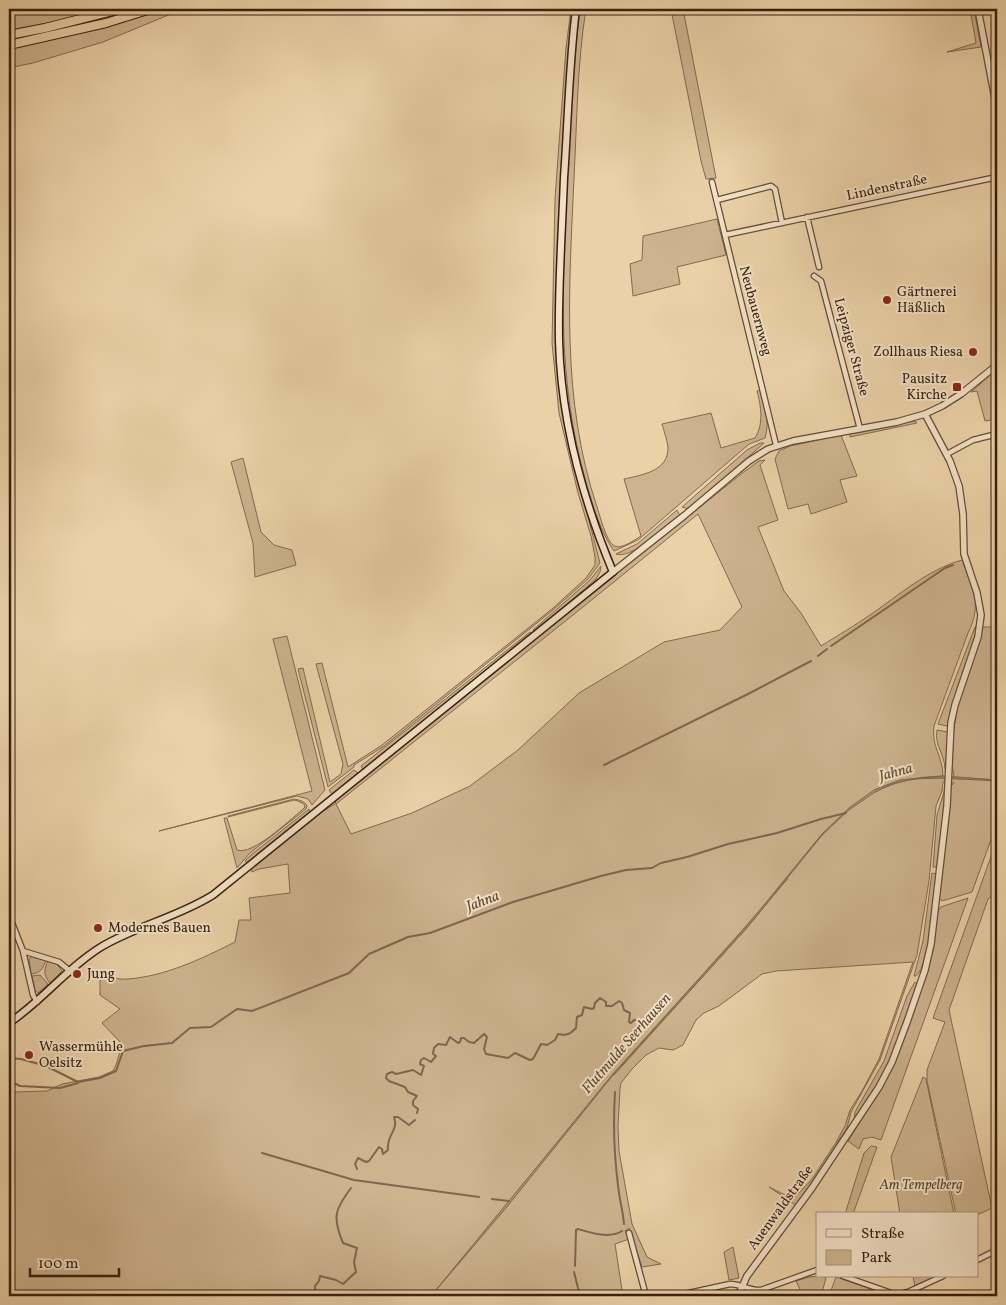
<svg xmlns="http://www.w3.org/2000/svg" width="1006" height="1305" font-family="Vollkorn,serif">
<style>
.green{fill:#cdb38e;stroke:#826a50;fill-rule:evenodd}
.water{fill:#ae9575;stroke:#7f664d}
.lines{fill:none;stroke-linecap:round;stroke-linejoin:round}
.stream{stroke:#7f664d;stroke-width:2}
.minor-casing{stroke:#654c37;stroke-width:7}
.tertiary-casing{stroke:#654c37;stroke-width:8}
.secondary-casing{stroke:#382011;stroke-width:9}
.trunk-casing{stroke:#382011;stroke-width:10}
.minor{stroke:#f2e1c6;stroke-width:4.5}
.tertiary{stroke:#f2e1c6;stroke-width:5.5}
.secondary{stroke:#f2e1c6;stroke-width:6}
.trunk{stroke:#ebd1a8;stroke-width:8}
.poi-dot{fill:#8f2418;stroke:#f2e1c6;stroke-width:2}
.labels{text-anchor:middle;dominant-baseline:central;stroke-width:4;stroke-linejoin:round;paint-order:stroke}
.street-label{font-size:14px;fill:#382011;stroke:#f2e1c6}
.poi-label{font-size:14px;fill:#382011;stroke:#f2e1c6;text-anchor:start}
.park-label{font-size:14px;font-style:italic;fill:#5d4530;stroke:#f2e1c6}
.water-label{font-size:15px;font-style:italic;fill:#614934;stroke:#f2e1c6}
</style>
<rect width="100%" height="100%" fill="#ebd1a8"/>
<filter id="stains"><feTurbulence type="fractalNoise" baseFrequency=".004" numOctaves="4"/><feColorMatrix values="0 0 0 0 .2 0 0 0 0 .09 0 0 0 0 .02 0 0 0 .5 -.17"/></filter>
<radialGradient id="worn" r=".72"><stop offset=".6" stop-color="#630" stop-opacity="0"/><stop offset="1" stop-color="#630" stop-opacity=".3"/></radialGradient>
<path class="green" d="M9 9H105L39 25 9 30Z
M163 9H183L103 42 33 63 9 68V49L108 27Z
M571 9H573L566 89 560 201 556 343 558 369 570 446 600 563 588 579 553 610 383 747 354 765V767L328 787 298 669 303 668 330 782 341 774 343 764 316 664 322 663 348 767 382 745 552 609 586 578 595 565V557L591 536 578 493 559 413 552 343 555 199 566 48Z
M580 9H586C577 65 577 122 574 178 569 290 561 399 597 507 600 516 606 540 613 545 620 551 634 540 641 536L624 479C642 475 669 471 668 447 667 440 664 431 662 424L711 413 721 448 755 438C764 424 761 406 757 391L761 390C765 406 770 421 765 438L749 444 638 540 614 551C600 531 593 506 586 482 557 380 562 289 567 186 570 127 573 68 580 9Z
M671 9H683L716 178 706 179 701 161Z
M970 9H974L981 47 947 52 976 43Z
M717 219 726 255 677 267 680 284 633 296 630 264 642 260 643 236Z
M997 369V419L985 421 977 391 971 392Z
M915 421 917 423 850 437V434Z
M841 435 857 476 840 480 847 502 811 514 808 504 788 509 775 459 779 451 790 446Z
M760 443H764L689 509 682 507 747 450Z
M243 458 261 532 274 545 292 550 296 565 255 577 253 543 231 462Z
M765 460 760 465 778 520 758 527 784 591 801 613 821 646C837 636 854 626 870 615 899 595 927 570 962 560 972 588 983 603 968 633L934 726C931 747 943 756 943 776 918 777 897 780 874 790L875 792C907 776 928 777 962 779 974 779 986 779 997 781V823L972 892 942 901 939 898 951 786 954 783 943 782 942 791 936 806 929 881 917 955 880 1060 851 1112 847 1128 837 1143 838 1146 797 1206 769 1187 789 1197 796 1196 812 1179 835 1144 845 1126 850 1110 862 1091 879 1059 913 962 776 971 762 974 719 1006 704 1013 696 1020 683 1045 673 1050 659 1048 646 1055 632 1069 621 1083 620 1088 618 1126 619 1151 632 1224 647 1257 661 1264 642 1267 629 1228 625 1231 629 1239 615 1244 623 1296H9V1093L14 1092 47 1091 62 1084 99 1077 113 1071C118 1062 119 1053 122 1044L102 1023 120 1009 100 995V978C109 976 119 980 128 979 166 976 201 959 235 942L239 920H251L249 898 290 893 288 864 259 869 252 872 251 868 313 817 335 804 336 800 367 774 745 471 759 461ZM698 514 742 607 720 630 664 642 579 693 518 750 470 786 412 813 351 834 336 804 573 615ZM788 878 746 929 614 1075 613 1074C671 1009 731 944 788 878Z
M677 510 680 516C668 525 631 560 616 554L637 544Z
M601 566 600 572 596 579 535 632 533 630 590 580Z
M978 626 948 724 947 726 938 724 975 627Z
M983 627H997V780L954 777 953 769 952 768V740L958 705Z
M530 632 532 635 363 770 361 766Z
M287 636 325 790 312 805 308 799 297 796 159 831 312 791 273 639Z
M937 730 948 732 946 769H945C945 755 934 745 937 730Z
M354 770 358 773 333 794 331 793 329 790Z
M945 785V801L937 867H933L937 815 944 792Z
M294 799C299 800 305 801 307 806L306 809 250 853 237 868 224 818H227L237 850C252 856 290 820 302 810L305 807 304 804 298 801 294 800 228 817V816Z
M309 809 310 812 249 861 247 863 245 861 251 855Z
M997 840V892L988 899 949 1010 992 1208 977 1215V1214H956L927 1081V1070L945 1022 933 1018Z
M932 873 936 874C934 896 931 962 916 976H914L923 941Z
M968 898 881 1140 872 1137 863 1139 859 1149 848 1141 881 1088 933 945 938 911 941 907Z
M33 955 46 960C43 968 41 973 31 974L29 959Z
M48 960 56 963 62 971 50 983C43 974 44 971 48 960Z
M40 975 48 984 38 993 35 990 32 976Z
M915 982 917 984 890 1061 877 1086 854 1120 855 1112 884 1061 907 996Z
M923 1077 926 1079 954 1214H900L891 1157Z
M871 1146 877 1147 853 1214H845L864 1153Z
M733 1247 739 1278 729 1280 724 1252Z
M821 1276 826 1278 821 1296H803L796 1281 809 1277Z
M913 1276H940L915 1287Z
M836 1277 891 1296H829Z"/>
<path class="water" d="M943 776 997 780V781L942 778 912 779 892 784 875 792 849 810 823 834 746 929 613 1075 506 1208 431 1296 613 1074 745 928 822 834 849 808 874 790 900 780Z"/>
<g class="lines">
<path class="stream" d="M831 646 945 568 953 565
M818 656 827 649
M604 765 748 694 811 661
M9 1058 21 1059 46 1066 78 1082 100 1078 116 1071 123 1051 144 1046 172 1043 190 1028 211 1027 237 1009 252 1011 349 973 369 954 408 937 430 933 513 902 601 876 626 870 652 868 661 863 687 857 728 844 777 833 821 819 846 813
M9 1070 14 1083 20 1086 60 1088 78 1083
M615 1092C613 1124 614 1154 618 1185 619 1198 623 1211 624 1224
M417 1113 418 1109 413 1105V1101L417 1096 408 1092 405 1087 389 1081 386 1078 387 1074 392 1072 396 1074 413 1070 421 1075 424 1066 420 1064 421 1060 424 1058 431 1062 436 1056 433 1054 434 1048 438 1044 446 1045 450 1037 458 1043 460 1042 461 1038H464L469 1042 474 1043 484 1034 487 1037 484 1049 486 1054 508 1058 515 1053 530 1060 533 1059 541 1044 547 1045 555 1040 558 1034C567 1036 570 1034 576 1028L577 1017 582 1015 584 1007 592 1009 594 1008 595 1003 600 998 606 1002V1006H612L619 1001 622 1003 624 1010 630 1013 629 1022 631 1023 634 1020 649 1021
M262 1153 354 1180 479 1197
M357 1169 355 1164 358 1158 366 1162 369 1161 379 1147 382 1149 383 1154 388 1150C386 1135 399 1131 394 1117H398L409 1125 415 1120
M492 1199 509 1201
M575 1266 576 1230 578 1229C591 1233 610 1239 622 1231
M574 1272 580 1296
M316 1296 315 1286 319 1281 320 1276 336 1280 343 1284 356 1272 354 1262 357 1248 343 1243C332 1217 335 1209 351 1188"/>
<defs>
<path id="minor" d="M712 182 776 445
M717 200 771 186 775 189 782 223
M807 217 819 267
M725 235 997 177
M814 276 821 281 860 429
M947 454 973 440 997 434
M9 915 23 951 33 995 37 1002
M23 951 59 962 71 972
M629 1233 646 1296
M977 1260 997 1250
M843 1276 897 1295 908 1292 943 1276
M675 1296 730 1284C741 1284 750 1291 761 1290L817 1270"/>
<path id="tertiary" d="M978 9 997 109
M613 572 685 515 749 461 768 449 793 441 897 422 925 414 942 406 961 394 997 365
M738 1296 747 1276 812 1188 879 1087 892 1062 907 1022 925 970 931 944 947 806 951 723 955 705 978 637 981 615 977 593 964 554 963 514 959 486 950 461 925 414"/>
<path id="secondary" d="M9 1023C42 1001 67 968 101 947 136 926 178 917 213 895L613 572C583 500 561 419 559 341 558 287 562 233 564 178 568 122 569 65 576 9"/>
<path id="trunk" d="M9 35 45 28 120 9
M9 45 106 23 151 9"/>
</defs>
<use href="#minor" class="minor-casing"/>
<use href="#tertiary" class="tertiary-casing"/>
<use href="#secondary" class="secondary-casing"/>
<use href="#trunk" class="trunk-casing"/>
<use href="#minor" class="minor"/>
<use href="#tertiary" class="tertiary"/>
<use href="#secondary" class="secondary"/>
<use href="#trunk" class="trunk"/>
</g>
<g class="poi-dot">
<circle cx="887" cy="300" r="5"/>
<circle cx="973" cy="352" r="5"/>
<rect x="952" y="382" width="10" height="10" rx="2.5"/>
<circle cx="98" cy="928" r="5"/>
<circle cx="77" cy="974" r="5"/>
<circle cx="29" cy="1055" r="5"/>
</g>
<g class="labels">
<g class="street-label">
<text transform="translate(887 188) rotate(-12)">Lindenstraße</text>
<text transform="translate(755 311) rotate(75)">Neubauernweg</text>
<text transform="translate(851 347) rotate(75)">Leipziger Straße</text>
<text transform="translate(781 1208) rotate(-54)">Auenwaldstraße</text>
</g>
<g class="poi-label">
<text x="897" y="292">Gärtnerei<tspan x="897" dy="16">Häßlich</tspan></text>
<text x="963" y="352" text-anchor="end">Zollhaus Riesa</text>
<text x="947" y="379" text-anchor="end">Pausitz<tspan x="947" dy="16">Kirche</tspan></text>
<text x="108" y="928">Modernes Bauen</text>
<text x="87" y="974">Jung</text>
<text x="39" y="1047">Wassermühle<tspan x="39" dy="16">Oelsitz</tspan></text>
</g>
<g class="park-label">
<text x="921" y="1185">Am Tempelberg</text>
</g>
<g class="water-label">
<text transform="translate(896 773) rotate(-15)">Jahna</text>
<text transform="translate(483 902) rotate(-21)">Jahna</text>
<text transform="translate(627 1044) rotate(-49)">Flutmulde Seerhausen</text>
</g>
</g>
<rect width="1006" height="1305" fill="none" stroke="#ebd1a8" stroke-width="30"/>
<rect x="10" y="10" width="986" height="1285" fill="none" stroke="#382011" stroke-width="2.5"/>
<rect x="15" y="15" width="976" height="1275" fill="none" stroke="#382011"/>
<rect x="816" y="1212" width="162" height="65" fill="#f2e1c6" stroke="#a8947e"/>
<rect x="826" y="1229" width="25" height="8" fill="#f2e1c6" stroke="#a8947e"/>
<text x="861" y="1238" font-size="15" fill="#382011">Straße</text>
<rect x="826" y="1250" width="25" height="15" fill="#cdb38e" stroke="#a8947e"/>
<text x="861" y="1262" font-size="15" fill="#382011">Park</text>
<path d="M30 1268v8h89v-8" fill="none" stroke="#382011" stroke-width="2.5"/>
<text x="38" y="1268" font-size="15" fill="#382011" stroke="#f2e1c6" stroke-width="4" paint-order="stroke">100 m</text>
<rect width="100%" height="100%" filter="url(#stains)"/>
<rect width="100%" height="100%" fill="url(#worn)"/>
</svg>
